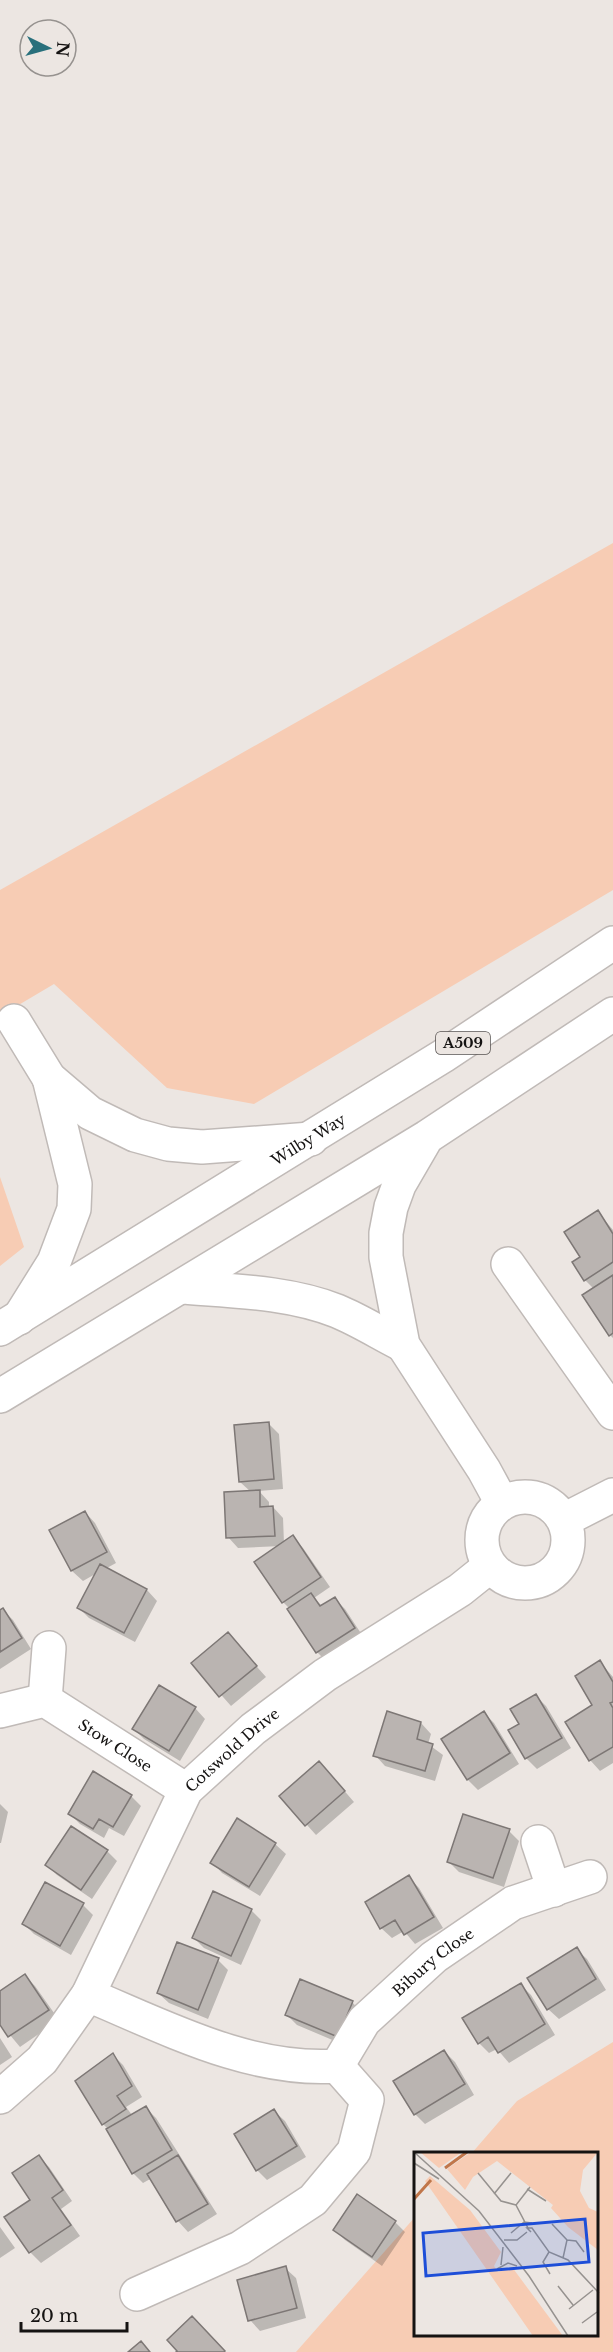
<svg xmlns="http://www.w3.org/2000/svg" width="613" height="2352" font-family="'Libre Baskerville',serif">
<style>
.green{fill:#f7ccb4}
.shadow{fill:#0003}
.building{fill:#bab4b1;stroke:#7d7775;stroke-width:1.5}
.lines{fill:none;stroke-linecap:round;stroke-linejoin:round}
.minor-casing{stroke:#c0bab7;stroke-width:36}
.highway-casing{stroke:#c0bab7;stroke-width:36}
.minor{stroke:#fff;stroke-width:33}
.highway{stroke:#fff;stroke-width:33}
.labels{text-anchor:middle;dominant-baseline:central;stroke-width:6;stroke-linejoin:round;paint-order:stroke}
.shield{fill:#ece6e2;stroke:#565250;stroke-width:1.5}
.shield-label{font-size:14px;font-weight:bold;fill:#151312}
.street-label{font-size:15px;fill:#151312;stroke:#ece6e2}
.inset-river{fill:none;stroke:#c0764a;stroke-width:3}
.inset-road{fill:none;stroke:#96928f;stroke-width:1.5}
.view{fill:#1d4ed8;fill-opacity:0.15;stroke:#1d4ed8;stroke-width:3}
.inset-edge{fill:none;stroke:#151312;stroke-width:3}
</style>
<rect width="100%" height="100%" fill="#ece6e2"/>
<path class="green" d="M613 543V890L254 1104 167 1088 54 984 0 1016V890Z
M0 1177 24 1247 0 1266Z
M613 2042V2352H296L415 2217V2336H596V2154H471L517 2101Z"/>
<path class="shadow" d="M598 1212 613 1230V1338L610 1335 594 1289 585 1280 582 1257Z
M269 1424 279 1434 283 1489 259 1491 269 1502V1508L273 1507 283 1518 284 1543 293 1537 303 1548 330 1587 314 1598 322 1606 335 1599 345 1609 364 1638 327 1662 317 1652 290 1609 283 1602 281 1546 238 1548 228 1537 251 1492 240 1482Z
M85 1512 95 1523 116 1563 105 1569 147 1590 157 1601 135 1642 89 1618 79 1608 97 1573 83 1581 72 1571 51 1531Z
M3 1610 13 1620 31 1649 0 1669V1612Z
M228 1634 266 1677 231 1706 193 1663Z
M600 1662 613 1677V1763L600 1771 590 1760Z
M536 1696 546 1706 571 1748 537 1769 526 1758 510 1731 521 1725Z
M195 1708 205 1719 180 1761 144 1739 134 1729Z
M484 1713 494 1723 519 1764 478 1790 468 1780 443 1739Z
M421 1723 431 1734 428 1744 443 1755 435 1781 385 1766 375 1755Z
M329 1773 354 1802 316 1835 281 1796Z
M131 1796 141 1806 124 1836 109 1828 104 1838 80 1824 70 1814Z
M0 1804 8 1812 1 1843H0Z
M509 1831 519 1841 504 1887 459 1872 449 1862Z
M275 1844 286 1854 260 1896 222 1873 212 1862Z
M107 1851 117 1861 92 1899 57 1875 47 1865Z
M409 1877 419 1888 443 1928 415 1944 404 1931 392 1938 381 1928Z
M83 1905 93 1915 71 1955 34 1934 24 1924Z
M251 1910 261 1920 241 1965 204 1948 194 1938Z
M576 1949 587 1959 606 1990 559 2019 548 2009 530 1979Z
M218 1960 228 1970 208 2019 169 2003 158 1993Z
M25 1976 35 1986 59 2020 20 2047 0 2023V1993Z
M520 1984 531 1995 555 2035 509 2063 497 2049 489 2053 479 2043Z
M352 2002 362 2013 349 2047 297 2025 287 2015Z
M0 2038 12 2057 0 2065Z
M444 2051 455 2062 474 2095 425 2124 415 2114Z
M113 2055 123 2065 142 2097 126 2107 132 2115 145 2107 156 2118 217 2214 188 2232 178 2221 152 2178 143 2183 133 2173 108 2129 103 2124Z
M274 2111 285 2121 306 2157 267 2180 257 2170Z
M39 2157 49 2167 72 2201 61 2209 80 2236 41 2263 30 2252 7 2218 32 2200Z
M395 2222 405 2232 382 2266 345 2240 335 2230Z
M0 2227 15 2248 0 2258Z
M285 2268 296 2278 306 2318 260 2331 250 2320Z"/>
<path class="building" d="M598 1210 613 1234V1262L584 1281 572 1262 580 1257 564 1232Z
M613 1275V1333L609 1336 582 1295Z
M269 1422 274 1479 239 1482 234 1425Z
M260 1490V1507L273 1506 275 1536 226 1538 224 1492Z
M85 1511 107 1552 71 1571 49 1530Z
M293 1535 321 1577 282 1603 254 1562Z
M100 1564 147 1589 124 1633 77 1608Z
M311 1593 320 1606 335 1597 355 1628 316 1653 287 1609Z
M3 1608 22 1638 0 1652V1610Z
M228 1632 257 1666 219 1697 191 1663Z
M600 1660 613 1682V1702L610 1703 613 1708V1747L589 1761 565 1722 592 1705 575 1676Z
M159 1685 196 1707 169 1751 132 1729Z
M536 1694 562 1738 525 1759 508 1730 519 1724 510 1709Z
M387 1711 421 1722 417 1739 433 1744 425 1771 373 1756Z
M484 1711 510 1753 467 1780 441 1739Z
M319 1761 345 1791 305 1826 279 1796Z
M93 1771 132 1795 113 1827 99 1819 93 1829 68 1814Z
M463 1814 510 1829 493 1878 447 1862Z
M237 1818 276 1843 249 1887 210 1863Z
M71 1826 108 1850 81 1890 45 1865Z
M409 1875 434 1917 404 1935 395 1920 380 1929 365 1902Z
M45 1882 84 1903 60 1946 22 1924Z
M213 1891 252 1909 231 1956 192 1938Z
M177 1942 219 1958 198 2010 157 1993Z
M577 1947 596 1979 547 2010 527 1978Z
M25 1974 49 2010 8 2037 0 2025V1991Z
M300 1979 353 2001 338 2037 285 2015Z
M521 1983 545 2024 498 2053 488 2037 478 2044 462 2018Z
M444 2050 465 2084 414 2115 393 2081Z
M113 2053 132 2086 117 2096 126 2109 102 2125 75 2081Z
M146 2106 172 2150 132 2174 106 2129Z
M274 2109 297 2146 256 2171 234 2134Z
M39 2155 63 2190 52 2198 71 2225 29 2253 4 2217 30 2200 12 2173Z
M178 2155 208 2204 176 2222 147 2174Z
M357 2194 396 2221 372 2257 333 2230Z
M286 2266 297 2308 248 2321 237 2280Z
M192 2316 225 2351 224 2352H176L177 2351 167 2340Z
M141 2341 150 2352H128Z"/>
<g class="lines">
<defs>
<g id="minor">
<path d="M14 1021 49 1078 90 1113 135 1135 168 1144 202 1147 311 1139"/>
<path d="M508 1264 613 1413"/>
<path d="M19 1318 54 1262 74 1209 75 1184 49 1078"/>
<circle cx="525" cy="1540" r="43"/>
<path d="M564 1520 613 1495"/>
<path d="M45 1700 49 1648"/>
<path id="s1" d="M0 1711 45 1700 186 1790"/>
<path d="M538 1842 554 1890"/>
<path id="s2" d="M88 1995C167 2028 250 2072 337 2066L364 2021 434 1957 513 1903 590 1877"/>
<path id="s3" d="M0 2097 42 2060 88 1995 186 1790 253 1729 325 1675 460 1590 490 1566"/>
<path d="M137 2294 240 2248 313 2200 354 2151 367 2100 337 2066"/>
</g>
<g id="highway">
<path d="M424 1142 399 1185 391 1207 386 1233V1257L403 1345 484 1470 502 1503"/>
<path d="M182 1287C233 1291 289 1292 337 1311 359 1320 381 1334 403 1345"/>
<path id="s4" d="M0 1329 443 1056 613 943"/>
<path d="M0 1396 427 1137 613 1014"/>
</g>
</defs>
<use href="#minor" class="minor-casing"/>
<use href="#highway" class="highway-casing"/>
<use href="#minor" class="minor"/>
<use href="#highway" class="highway"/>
</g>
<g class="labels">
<rect class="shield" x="436" y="1032" width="54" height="22" rx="4.5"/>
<g class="shield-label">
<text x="463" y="1043">A509</text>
</g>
<g class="street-label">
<text stroke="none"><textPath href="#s4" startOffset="362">Wilby Way</textPath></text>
<text stroke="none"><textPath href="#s1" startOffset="130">Stow Close</textPath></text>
<text stroke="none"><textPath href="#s3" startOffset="424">Cotswold Drive</textPath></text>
<text stroke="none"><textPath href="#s2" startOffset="405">Bibury Close</textPath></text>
</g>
</g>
<g transform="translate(414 2152)">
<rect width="184" height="184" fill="#ece6e2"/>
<path d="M6 0H48L25 16ZM57 0H184L169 18 166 39 175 56 184 60V98L154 75 137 56 139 53 83 9 59 25 51 38 33 17ZM16 24 56 58 87 100 80 114 84 120 98 115 149 184H119L11 29Z" fill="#f7ccb4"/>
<path class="inset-river" d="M31 16 53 0M0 47 17 28"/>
<path class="inset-road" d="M0 0 65 59 115 124 154 184M0 11 25 27M64 21 87 49 102 53M113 37 132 49M80 42 97 21M138 72 153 88 149 106M114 76 102 53 116 35M117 80 113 76H118L135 100 154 108 185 141M97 81 110 70 118 71M90 88H103L113 80M153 88 162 89 170 100M135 100 129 110 136 122M87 113 89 95M83 117 94 111 103 114M144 134 159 153M155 157 179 138M168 171 183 160"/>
<path class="view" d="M171 67 175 110 12 124 9 81Z"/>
<rect width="184" height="184" class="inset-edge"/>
</g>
<g transform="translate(48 48) rotate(95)"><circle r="28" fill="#ece6e2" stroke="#96928f" stroke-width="1.5"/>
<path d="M0-4.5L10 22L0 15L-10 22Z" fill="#29707c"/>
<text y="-9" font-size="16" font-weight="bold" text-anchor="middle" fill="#151312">N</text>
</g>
<path d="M21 2322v9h106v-9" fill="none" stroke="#151312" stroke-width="3"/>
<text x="30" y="2322" font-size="18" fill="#151312" stroke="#ece6e2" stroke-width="4.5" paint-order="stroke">20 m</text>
</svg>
